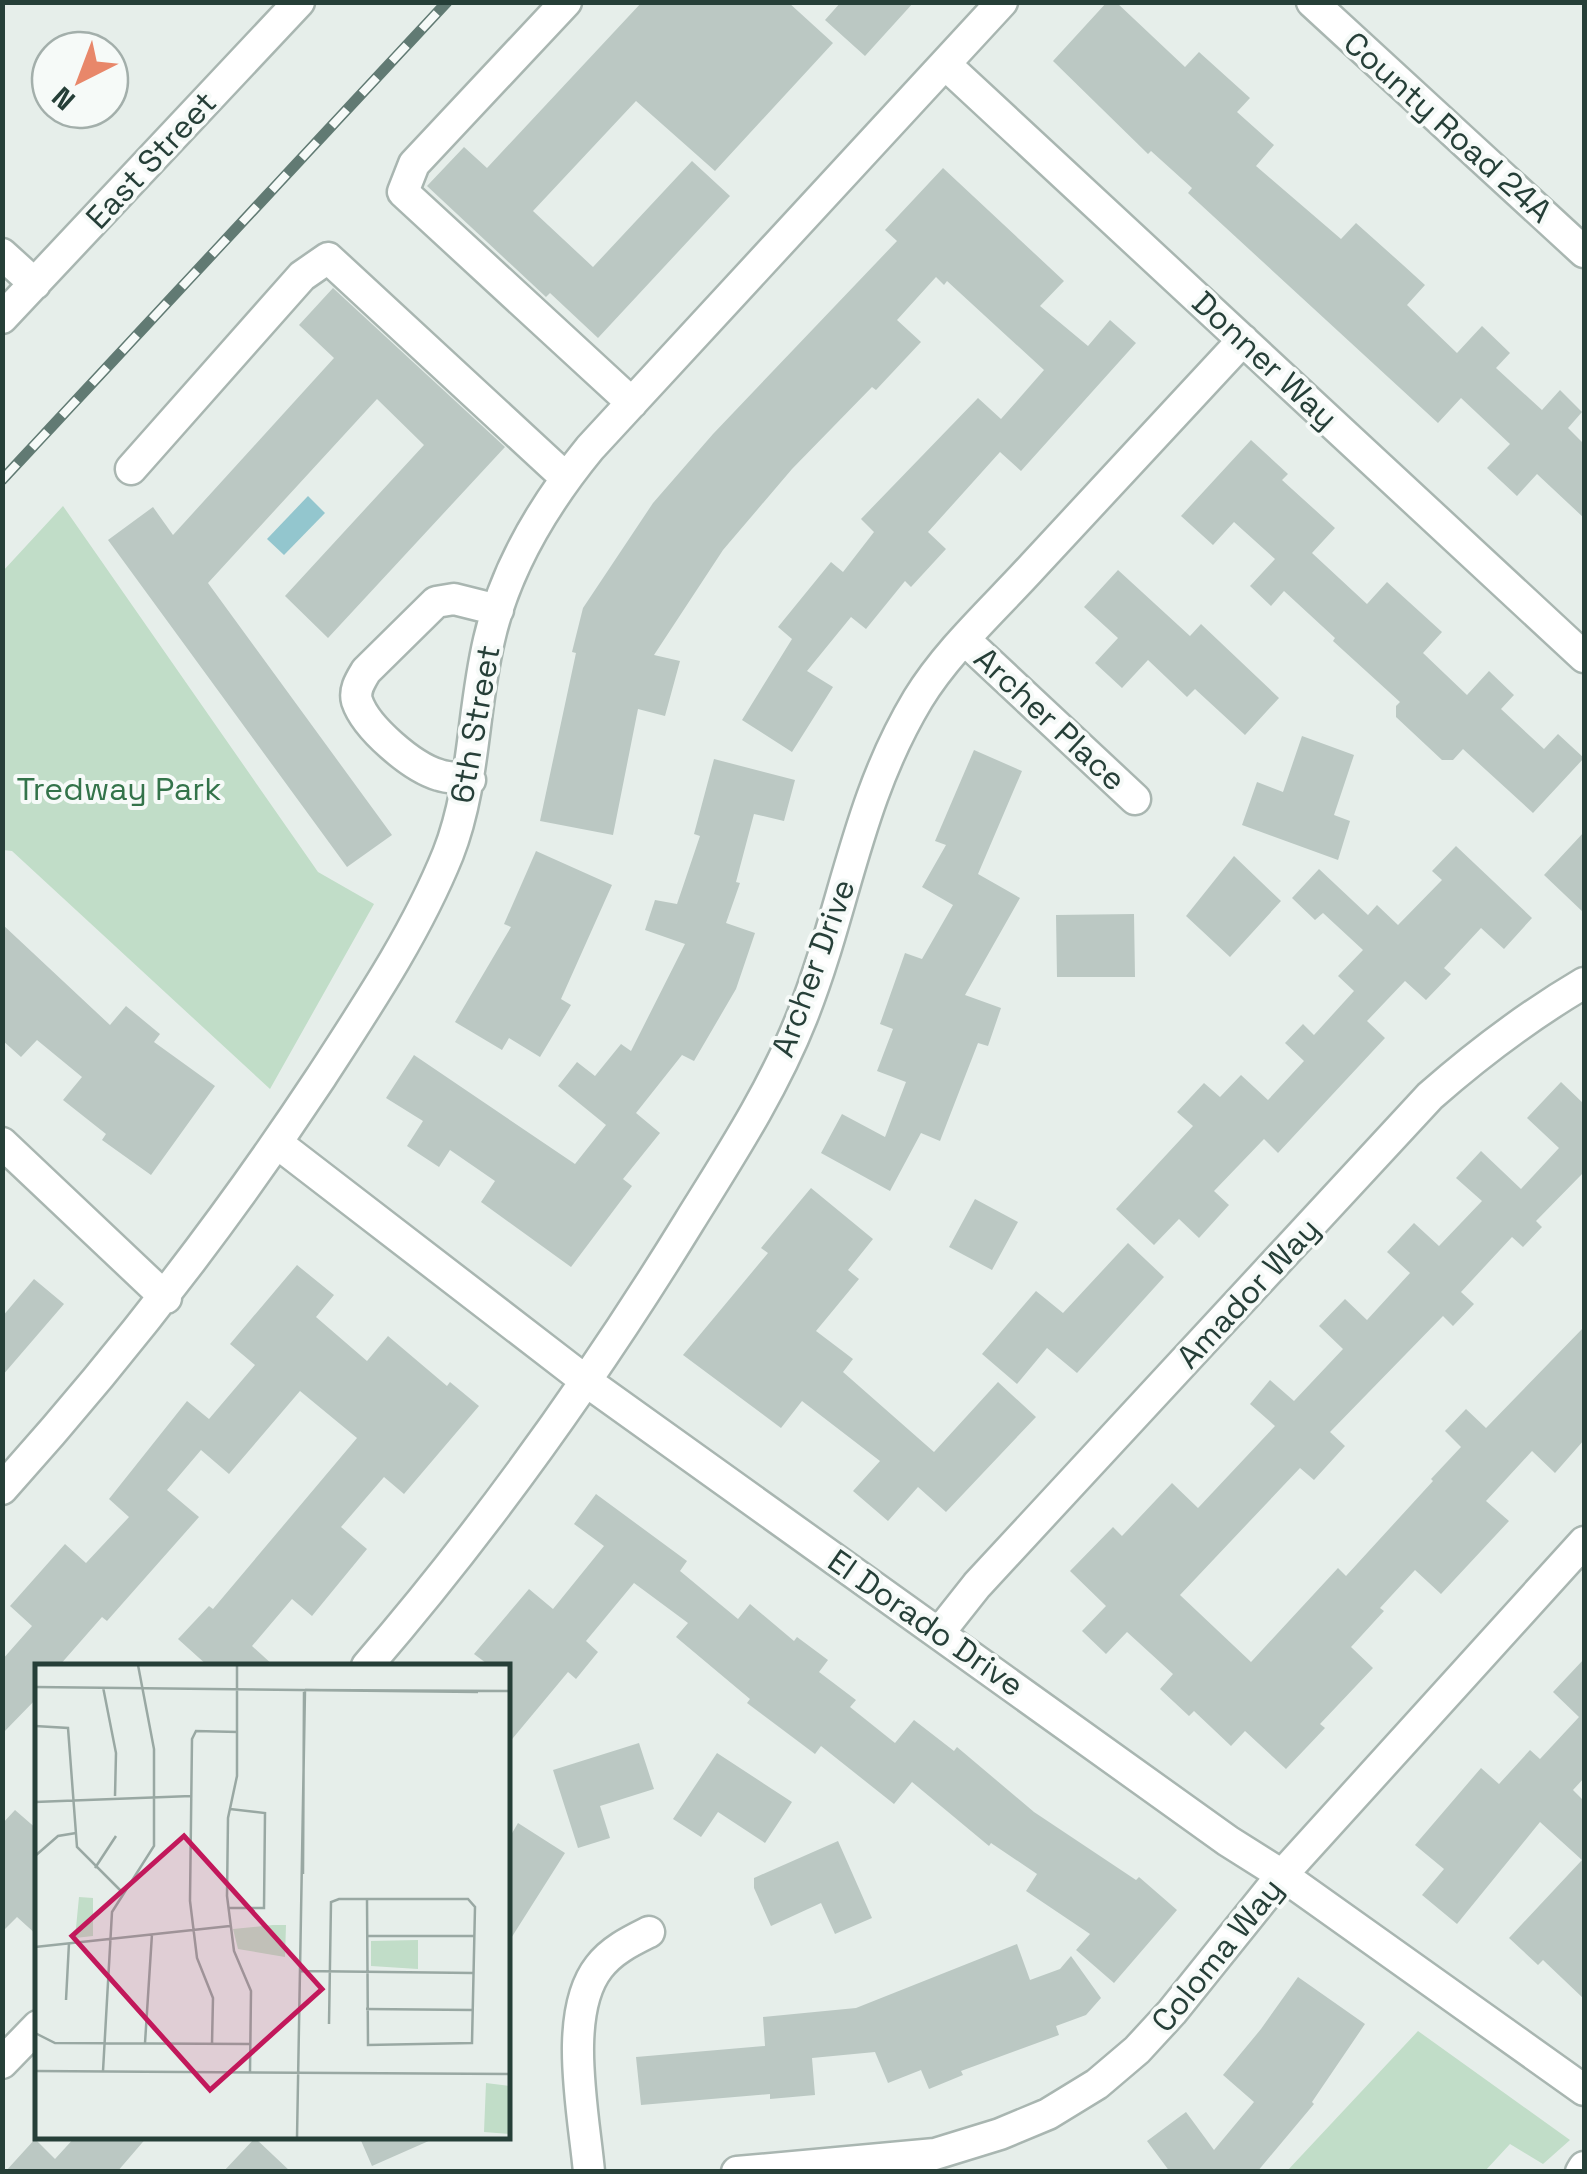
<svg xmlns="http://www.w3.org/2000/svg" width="1587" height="2174" font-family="'Space Grotesk',sans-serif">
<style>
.green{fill:#c1ddc8}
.water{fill:#93c6ce}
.building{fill:#bbc8c3}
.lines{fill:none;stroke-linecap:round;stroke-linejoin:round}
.minor-casing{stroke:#a9b6b1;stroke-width:35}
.minor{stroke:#fff;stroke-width:30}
.rail-casing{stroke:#617a73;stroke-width:11}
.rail{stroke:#f6faf8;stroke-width:8;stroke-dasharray:22;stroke-linecap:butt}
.labels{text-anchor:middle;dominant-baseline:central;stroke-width:8;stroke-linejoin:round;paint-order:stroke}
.street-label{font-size:32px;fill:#263f38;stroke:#f6faf8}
.park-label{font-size:32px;fill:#33734a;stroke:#f6faf8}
.inset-road{fill:none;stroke:#99a8a3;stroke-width:2.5}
.view{fill:#c2185b;fill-opacity:0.15;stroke:#c2185b;stroke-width:5}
.inset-edge{fill:none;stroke:#263f38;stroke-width:5}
</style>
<rect width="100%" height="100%" fill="#e6eeea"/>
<path class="green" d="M63 506 318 872 374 904 270 1089 12 851 3 850V571Z
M1418 2031 1570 2140 1543 2164 1510 2144 1485 2171H1287Z"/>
<path class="water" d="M308 496 325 513 284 555 267 539Z"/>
<path class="building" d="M642 2H788L833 43 715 171 636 101 533 211 593 267 692 161 730 196 598 338 550 293 546 297 427 186 464 147 487 168Z
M841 2H914L865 56 825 20Z
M1107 2H1116L1185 67 1199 52 1250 98 1237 112 1274 145 1256 166 1341 239 1356 223 1403 265 1425 285 1407 305 1457 353 1482 326 1510 353 1496 368 1542 410 1560 390 1582 412 1568 428 1584 444V518L1537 474 1517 496 1487 468 1510 444 1461 398 1438 423 1188 193 1192 188 1151 151 1148 154 1053 61Z
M943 168 1064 281 1040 306 1088 346 1110 320 1136 343 1021 471 1000 452 928 532 946 549 911 587 905 581 866 629 851 617 807 671 833 687 792 752 742 720 792 639 778 627 831 562 843 572 874 532 861 519 978 398 1001 419 1044 370 947 281 944 285 936 277 897 320 921 342 876 390 872 387 792 469 723 550 654 655 680 661 665 716 638 709 613 835 540 821 576 653 572 652 583 608 653 503 713 434 897 241 885 230Z
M333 288 505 447 328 638 285 596 424 445 377 399 208 583 392 835 347 867 108 540 153 507 173 535 334 358 299 325Z
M1251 440 1288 474 1282 480 1335 528 1312 553 1367 604 1387 582 1442 632 1423 653 1467 695 1489 671 1514 695 1501 709 1544 749 1558 734 1584 758 1533 813 1463 749 1453 760H1442L1396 717V706L1400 702 1333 641 1335 638 1284 591 1271 606 1250 586 1275 559 1234 522 1213 545 1181 516Z
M1118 570 1190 636 1201 624 1279 698 1245 735 1195 689 1187 697 1148 660 1122 688 1095 663 1118 638 1084 607Z
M1302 736 1354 755 1334 815 1350 821 1338 860 1242 825 1257 782 1283 792Z
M974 750 1022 771 978 874 1020 898 965 995 1001 1008 988 1046 978 1043 940 1141 921 1133 890 1191 821 1153 842 1114 885 1137 906 1082 877 1071 893 1029 880 1024 905 953 922 959 953 905 922 887 946 845 935 841Z
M714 759 795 780 784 821 754 814 736 882 740 883 726 923 755 933 736 989 694 1061 682 1055 636 1113 660 1133 623 1179 632 1186 571 1267 481 1202 495 1181 450 1150 439 1167 407 1146 423 1121 386 1098 414 1055 575 1164 606 1125 558 1086 577 1062 595 1076 621 1044 631 1051 685 944 645 930 655 900 677 904 700 836 694 834Z
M1584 832V913L1544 875Z
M1456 846 1532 918 1504 949 1481 928 1444 968 1451 974 1426 1000 1405 981 1367 1021 1385 1038 1278 1153 1264 1139 1214 1191 1229 1205 1199 1238 1179 1219 1154 1245 1116 1209 1193 1126 1177 1112 1204 1083 1220 1097 1241 1075 1268 1100 1304 1061 1285 1043 1303 1024 1314 1035 1354 991 1338 976 1363 950 1323 913 1315 920 1292 898 1319 869 1368 915 1377 905 1398 925 1442 880 1432 871Z
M536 851 612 885 561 999 571 1005 540 1057 509 1038 502 1050 455 1022 511 927 504 924Z
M1234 856 1281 901 1230 957 1186 916Z
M1134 914 1135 977H1057L1056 915Z
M2 924 110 1025 126 1006 160 1034 154 1042 215 1086 151 1175 102 1140 106 1134 63 1100 82 1077 37 1040 21 1057 2 1040Z
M1561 1082 1584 1104V1172L1536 1221 1542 1227 1523 1247 1512 1237 1461 1292 1474 1304 1453 1326 1443 1316 1330 1432 1345 1446 1314 1480 1300 1468 1180 1595 1251 1662 1338 1568 1346 1576 1433 1481 1431 1479 1461 1447 1445 1431 1466 1409 1486 1428 1584 1327V1440L1555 1473 1532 1451 1486 1501 1509 1521 1441 1594 1415 1570 1380 1608 1384 1611 1351 1647 1373 1668 1320 1724 1325 1728 1286 1769 1245 1731 1231 1746 1194 1711 1189 1716 1160 1689 1173 1674 1127 1632 1106 1654 1082 1631 1106 1606 1070 1571 1113 1527 1122 1536 1172 1483 1198 1508 1275 1426 1250 1404 1270 1380 1294 1401 1343 1349 1319 1326 1345 1299 1367 1320 1410 1273 1387 1252 1414 1223 1439 1246 1482 1201 1456 1178 1481 1151 1521 1189 1559 1148 1527 1118Z
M811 1188 873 1239 848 1270 859 1279 816 1331 853 1359 843 1372 934 1452 998 1382 1036 1417 946 1512 918 1487 888 1521 853 1491 880 1461 802 1401 781 1428 683 1355 768 1253 761 1248Z
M975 1199 1018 1222 992 1270 949 1247Z
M1128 1243 1164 1277 1077 1373 1047 1348 1017 1384 982 1354 1036 1291 1063 1313Z
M297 1265 334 1295 316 1317 367 1361 388 1336 447 1386 450 1382 479 1406 404 1494 384 1477 341 1527 367 1549 312 1616 292 1599 252 1646 274 1666H208L178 1639 209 1606 213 1609 357 1438 300 1391 229 1474 201 1450 167 1490 199 1517 107 1621 102 1617 59 1666H38V1697L2 1734V1660L32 1626 10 1606 65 1544 86 1563 129 1517 109 1499 187 1401 209 1419 255 1365 230 1344Z
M34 1279 64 1304 2 1376V1317Z
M596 1494 687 1561 680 1571 738 1619 750 1604 794 1641 797 1637 828 1660 819 1672 856 1700 850 1707 895 1743 914 1720 954 1751 957 1747 1034 1812 1136 1880 1139 1877 1177 1910 1114 1983 1076 1950 1090 1934 1026 1891 1037 1874 991 1843 989 1846 912 1782 894 1804 821 1746 815 1754 747 1703 750 1699 676 1637 688 1623 634 1583 586 1641 598 1652 576 1679 568 1672 508 1744V1666H490L474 1654 529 1589 553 1609 604 1546 574 1524Z
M1584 1659V1778L1573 1790 1584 1801V1999L1543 1960 1538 1965 1509 1938 1582 1860 1540 1822 1457 1924 1422 1895 1444 1869 1415 1845 1481 1768 1499 1784 1530 1750 1540 1759 1579 1717 1553 1692Z
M639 1743 654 1789 600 1806 610 1838 578 1848 553 1770Z
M717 1753 792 1802 765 1843 718 1812 701 1837 673 1819Z
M15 1810 38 1830V1936L17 1917 2 1932V1824Z
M518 1823 565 1853 508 1943V1840Z
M838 1841 872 1918 835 1934 821 1903 771 1926 754 1888V1878Z
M1017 1944 1030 1980 1060 1969 1071 1956 1101 1998 1086 2015 1056 2026 1059 2035 961 2071 963 2075 929 2089 921 2070 888 2083 875 2052 812 2058 815 2095 770 2099V2094L641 2105 636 2057 765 2046 763 2017 856 2008Z
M1298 1977 1365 2024 1312 2102 1314 2104 1257 2172H1170L1147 2141 1186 2112 1214 2150 1254 2102 1223 2075 1261 2029Z
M76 2136H148L117 2172H5L35 2139 55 2159Z
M359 2136H440L372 2166Z
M255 2138 291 2172H223Z"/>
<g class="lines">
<defs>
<path id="minor" d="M566 2 414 164 403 192 632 403
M1312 2 1584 252
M945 64 1584 657
M2 254 35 284
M2 318 299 2
M131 469 302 276 328 258 566 478
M965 640 1135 799
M470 780C460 778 448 778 439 775 412 767 366 728 357 701 354 690 360 681 366 671L436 602 454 599 498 610
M2 1143 166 1298
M277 1143 586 1381 1228 1841 1282 1875 1584 2090
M2 1489C120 1358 224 1224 321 1077 367 1006 416 933 448 854 475 785 472 712 489 640 505 569 545 503 590 448L1002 2
M939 1633 977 1585 1430 1096C1479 1053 1528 1016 1584 983
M367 1666C486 1528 593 1378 689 1222 730 1156 773 1090 802 1017 845 909 856 802 918 699 948 650 995 608 1034 565 1104 490 1173 415 1243 340
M2 2063 38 2026
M589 2172C584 2115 562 2014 599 1967 612 1950 631 1941 649 1932
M737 2172 935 2154 1000 2134 1048 2114 1097 2084 1137 2050 1172 2012 1282 1875 1584 1542
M1581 2172 1584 2167"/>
</defs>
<use href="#minor" class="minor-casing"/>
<use href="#minor" class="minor"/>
<defs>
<path id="rail" d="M2 480 447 2"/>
</defs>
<use href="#rail" class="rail-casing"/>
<use href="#rail" class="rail"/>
</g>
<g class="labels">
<g class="street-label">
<text transform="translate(1448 127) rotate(42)">County Road 24A</text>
<text transform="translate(151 160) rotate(-47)">East Street</text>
<text transform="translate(1265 360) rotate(43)">Donner Way</text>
<text transform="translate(1050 719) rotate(43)">Archer Place</text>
<text transform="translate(475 724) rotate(-80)">6th Street</text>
<text transform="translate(813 968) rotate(-70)">Archer Drive</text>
<text transform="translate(1248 1293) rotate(-47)">Amador Way</text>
<text transform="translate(926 1623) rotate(35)">El Dorado Drive</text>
<text transform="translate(1217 1955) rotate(-51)">Coloma Way</text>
</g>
<g class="park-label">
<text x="119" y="789">Tredway Park</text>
</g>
</g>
<g transform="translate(35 1664)">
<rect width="475" height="475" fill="#e6eeea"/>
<path d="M44 233 58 234V272L40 274ZM238 261H251L250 293 203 285 198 265ZM383 276V305L336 302V277ZM451 419 475 422V470L449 468Z" fill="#c1ddc8"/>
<path class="inset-road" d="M202 1V112L193 154 192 232 199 287 216 327 215 408M0 23 443 28M68 23 81 89 80 132M270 26 475 27M0 62 33 64 42 183 88 229M0 138 156 132M0 192 23 172 41 169M60 204 81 172M268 210 269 28M193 244H229L230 149 195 145M332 272H439M0 283 195 262M266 307 438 309M31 336 34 279M331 345 438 346M294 360 296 238 304 235H433L440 243 437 379 333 381 332 235M0 369 20 379 216 380M110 379 117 270M177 380 178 334 162 294 155 237 157 75 161 67 203 68M0 407 475 410M68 407 77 248 119 182V85L103 1M262 474 270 26"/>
<path class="view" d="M149 172 287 325 175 426 37 272Z"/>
<rect width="475" height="475" class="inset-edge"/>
</g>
<rect width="1587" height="2174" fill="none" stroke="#263f38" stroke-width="10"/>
<g transform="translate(80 80) rotate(222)"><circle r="48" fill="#f6faf8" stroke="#a3afab" stroke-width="2.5"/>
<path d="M0-8L18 38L0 25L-18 38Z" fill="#e8876a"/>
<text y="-15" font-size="28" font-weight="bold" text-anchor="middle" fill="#263f38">N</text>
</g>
</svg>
